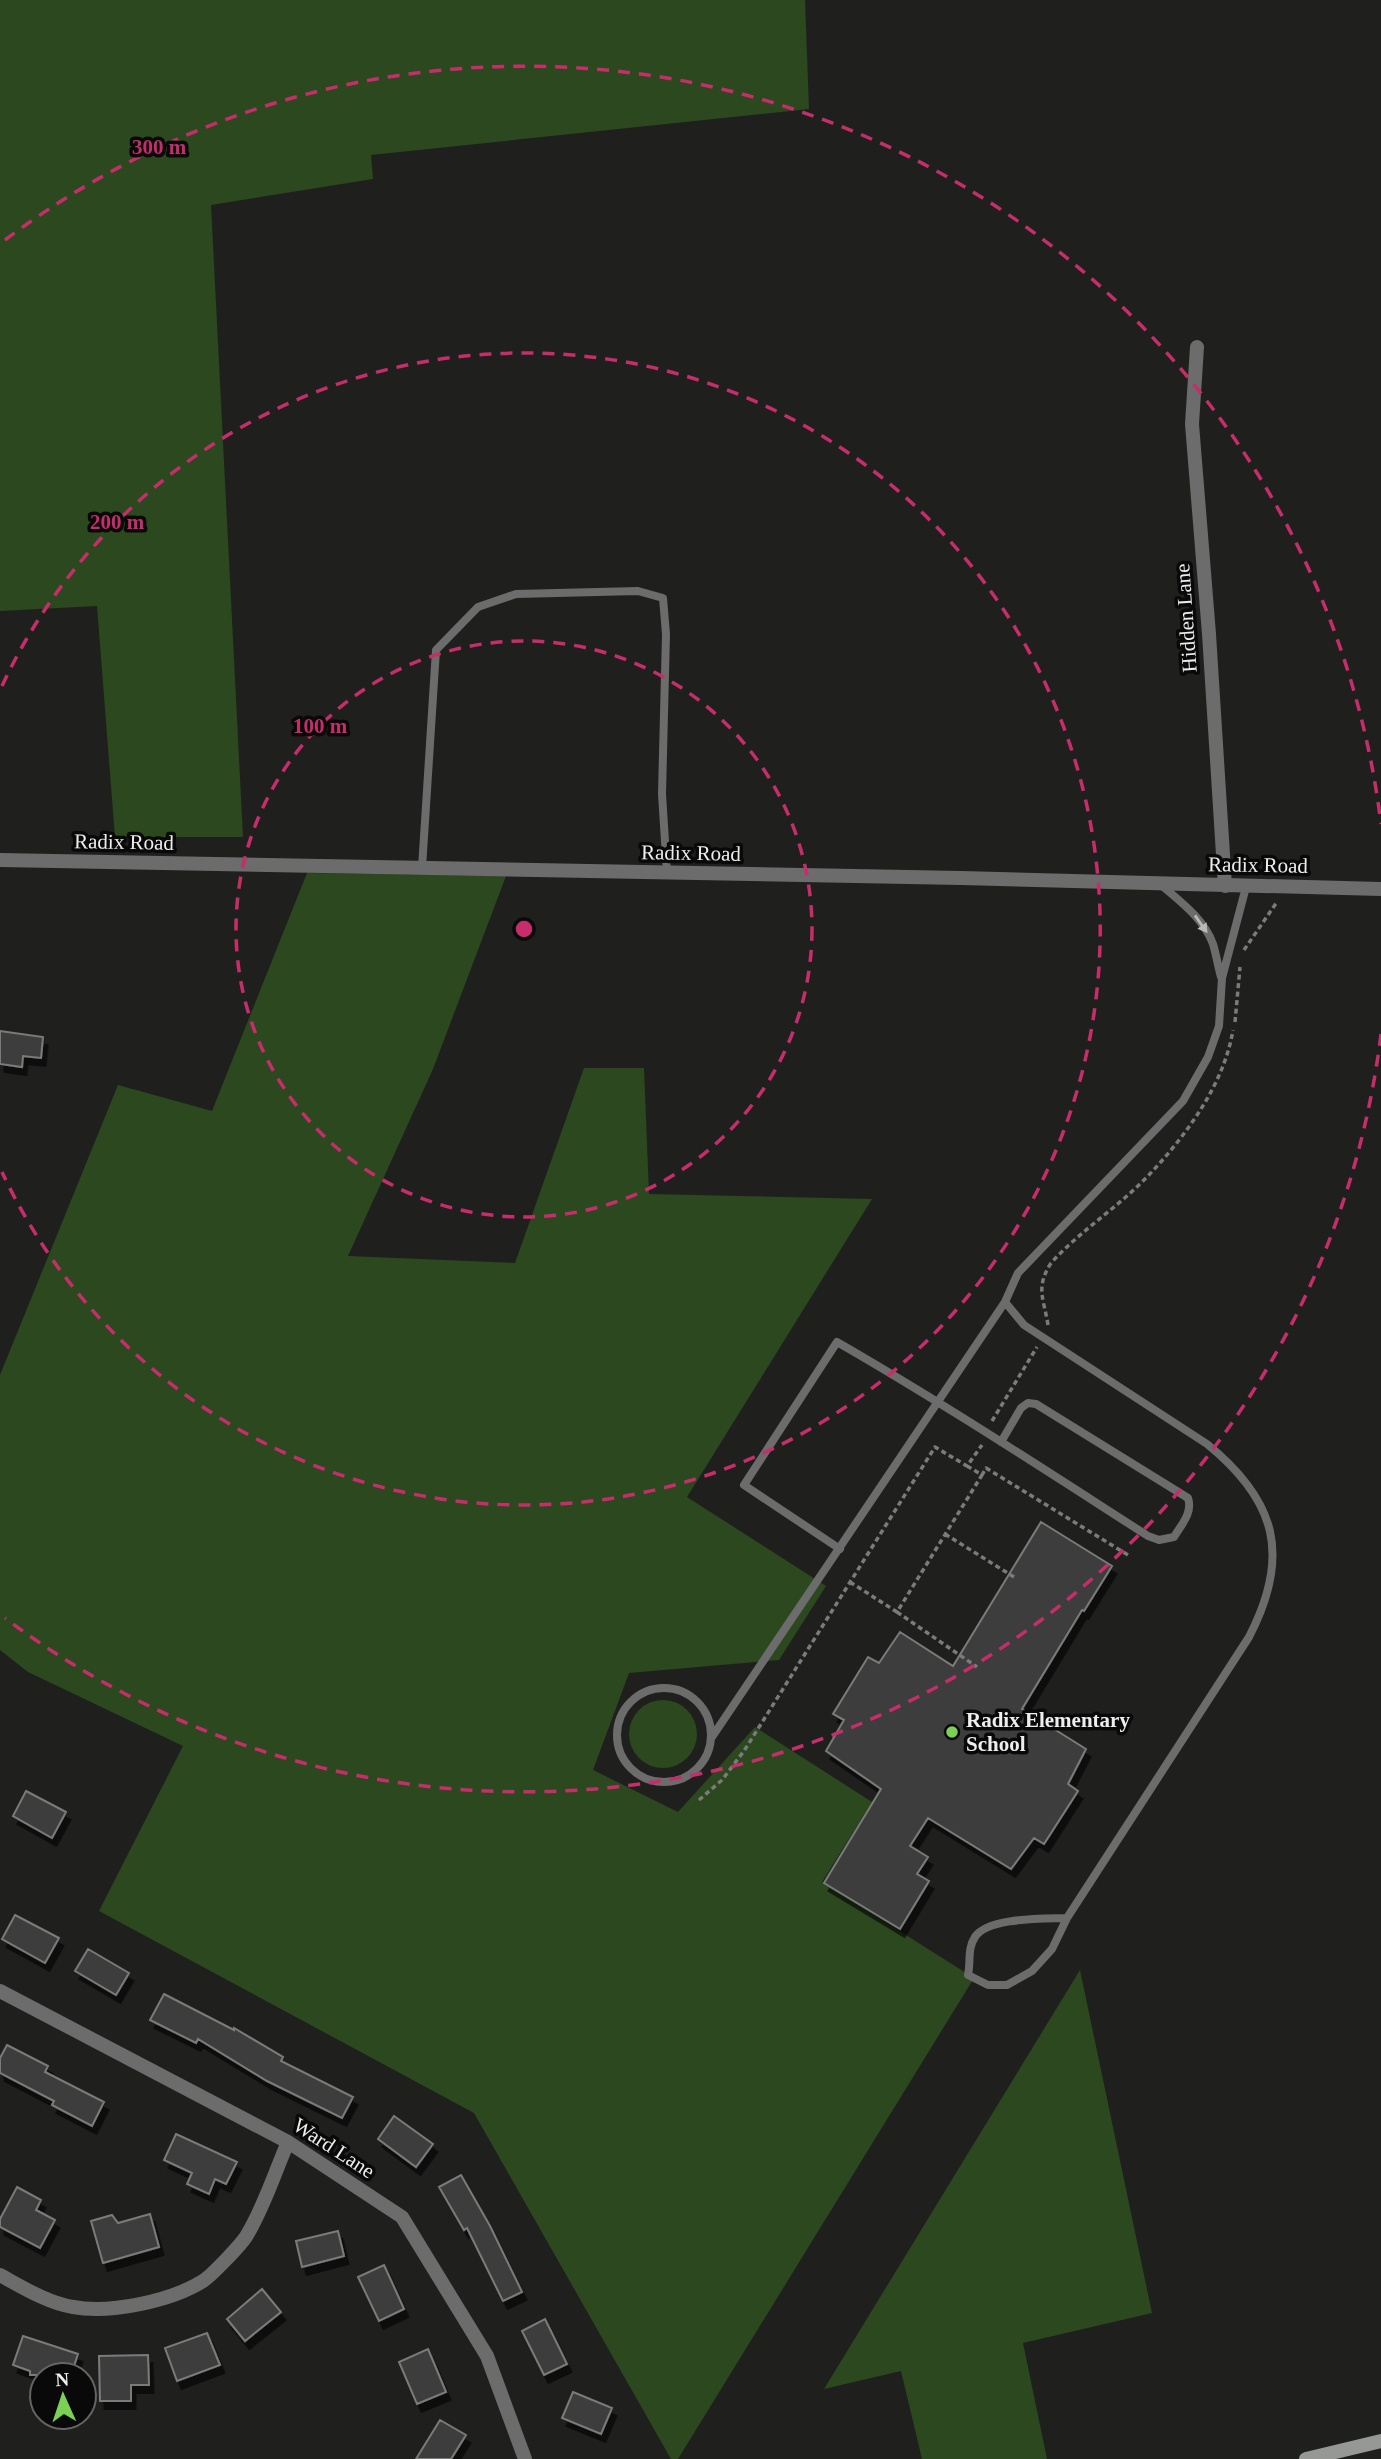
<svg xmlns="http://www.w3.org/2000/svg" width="1381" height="2459" font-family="'Times New Roman',serif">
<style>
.green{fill:#2b481f}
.building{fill:#3d3e3c;stroke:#797b78;stroke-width:2;filter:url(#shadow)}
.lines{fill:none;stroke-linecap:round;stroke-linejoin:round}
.path{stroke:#7a7b7a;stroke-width:3.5;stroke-dasharray:5 3.5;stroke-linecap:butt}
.service{stroke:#6b6c6b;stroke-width:8}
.minor{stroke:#6b6c6b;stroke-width:14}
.secondary{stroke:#969896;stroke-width:14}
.oneway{fill:#b8b9b8}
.ring{fill:none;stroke:#c62d6a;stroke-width:3.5;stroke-dasharray:12 9}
.poi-dot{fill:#7cd155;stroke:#090909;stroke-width:2.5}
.labels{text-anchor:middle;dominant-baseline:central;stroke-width:7;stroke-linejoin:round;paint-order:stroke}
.street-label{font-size:21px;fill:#ecedec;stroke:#090909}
.poi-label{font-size:21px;font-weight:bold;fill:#ecedec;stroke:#090909;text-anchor:start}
.centre{fill:#c62d6a;stroke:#090909;stroke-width:3.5}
.ring-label{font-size:21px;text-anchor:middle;font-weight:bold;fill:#c62d6a;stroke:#090909;stroke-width:7;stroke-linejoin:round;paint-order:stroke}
</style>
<defs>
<filter id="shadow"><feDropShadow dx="4.5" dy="8" stdDeviation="0" flood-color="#0009"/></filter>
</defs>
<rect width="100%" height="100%" fill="#1f201e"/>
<path class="green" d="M0 0H805L809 109 371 155 373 179 211 205 243 837H115L97 606 0 611Z
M307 873 506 876 433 1069 348 1256 515 1263 584 1068H644L649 1194 872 1199 687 1497 826 1586 779 1660 629 1673 593 1770 678 1812 755 1727 872 1802 822 1882 974 1978 678 2459H671L474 2113 99 1911 183 1746 28 1672 0 1650V1375L118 1085 212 1111Z
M629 1734a34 34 0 1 1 68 0a34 34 0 1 1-68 0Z
M1080 1970 1152 2313 1023 2343 1047 2459H922L901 2371 824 2389Z"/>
<path class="building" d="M0 1031 43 1037 41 1058 23 1056 22 1067 0 1064Z
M1041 1522 1112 1566 1084 1611 1082 1610 1022 1709 1086 1749 1068 1784 1078 1791 1044 1844 1034 1838 1011 1869 928 1818 910 1846 928 1857 917 1874 929 1881 900 1929 824 1883 881 1789 826 1751 844 1720 833 1714 868 1657 879 1663 900 1632 953 1666Z
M26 1791 66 1812 52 1838 13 1816Z
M15 1915 59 1938 45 1963 2 1939Z
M88 1949 129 1973 116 1995 75 1971Z
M164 1994 234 2030V2028L283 2057 281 2061 353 2097 342 2118 267 2081 198 2039 196 2043 150 2020Z
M7 2045 48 2066 45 2072 104 2102 92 2126 52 2105 54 2101 0 2073V2058Z
M394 2116 433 2144 416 2167 378 2139Z
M176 2134 237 2162 226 2184 215 2179 209 2194 187 2184 192 2173 164 2160Z
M461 2175 490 2226 522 2292 503 2301 467 2228 464 2230 439 2187Z
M17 2187 41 2200 36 2210 55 2220 40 2248 0 2227V2219Z
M150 2214 159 2247 103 2263 91 2221 112 2215 118 2223Z
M338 2231 344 2256 302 2267 296 2241Z
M384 2265 404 2309 379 2321 358 2277Z
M262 2289 281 2312 245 2341 227 2319Z
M545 2319 567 2364 544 2375 522 2331Z
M207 2333 220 2365 177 2381 165 2348Z
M23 2336 78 2354 71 2375H30V2371L13 2365Z
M428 2349 446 2392 417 2404 399 2362Z
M148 2355 149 2385H131V2401H100L99 2356Z
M573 2392 612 2408 601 2434 562 2418Z
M440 2420 466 2435 451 2459H416Z"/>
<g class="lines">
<path class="path" d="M1244 950 1277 902
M1235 1022 1240 967
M1048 1325C1044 1299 1035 1288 1051 1263 1080 1231 1117 1208 1147 1177 1185 1137 1224 1085 1233 1030
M992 1421 1037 1347
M967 1466 982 1475 986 1468 1128 1555
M945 1534 1014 1577
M850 1582 897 1612 982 1475
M897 1612 977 1667
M699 1800 722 1780 744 1751 935 1447 967 1466 982 1445"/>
<path class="service" d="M422 868 436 650 478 607 516 594 638 591 663 598 666 634 662 794 667 873
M1161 885C1181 902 1204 919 1213 944 1216 954 1218 966 1221 977
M1005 1302 1024 1325 1207 1444C1277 1501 1291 1556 1249 1637L1067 1918C1045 1919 988 1917 975 1937 967 1949 971 1962 968 1975L988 1985H1007L1032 1971 1052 1949 1067 1918
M840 1549 744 1485 837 1342C943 1403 1045 1470 1148 1536L1159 1540 1174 1537C1181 1525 1193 1513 1188 1498L1036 1404 1028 1403 1021 1408 1001 1442
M617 1735a47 47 0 1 1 94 0a47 47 0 1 1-94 0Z
M712 1737 1005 1302 1018 1273 1183 1101 1208 1057 1219 1026 1222 978 1246 887"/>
<path class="minor" d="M1197 347 1192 424 1209 634 1225 886
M0 860 961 878 1381 889
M0 1991 288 2142 402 2217 487 2356 525 2459
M0 2275C22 2287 48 2303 73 2307 110 2314 171 2301 203 2281 211 2276 242 2244 247 2235 264 2207 275 2172 288 2142"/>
<path class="secondary" d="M1306 2459 1381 2441"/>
</g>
<defs><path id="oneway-solid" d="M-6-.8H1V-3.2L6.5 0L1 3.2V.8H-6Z" transform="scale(1.75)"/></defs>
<use class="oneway" href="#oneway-solid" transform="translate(1201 924) rotate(55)"/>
<g class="ring">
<circle cx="524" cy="929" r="288"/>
<path d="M2 686A576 576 0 1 1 2 1172"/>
<path d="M1381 1034A863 863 0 0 1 5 1618M5 240A863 863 0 0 1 1381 824"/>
</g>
<circle class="poi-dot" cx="952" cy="1732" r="7"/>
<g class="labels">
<g class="street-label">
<text transform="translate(1186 618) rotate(-94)">Hidden Lane</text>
<text transform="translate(124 842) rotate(1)">Radix Road</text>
<text transform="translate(691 853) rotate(1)">Radix Road</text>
<text transform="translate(1258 865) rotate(1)">Radix Road</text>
<text transform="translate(334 2148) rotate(33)">Ward Lane</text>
</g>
<g class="poi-label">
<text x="966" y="1720">Radix Elementary<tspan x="966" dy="24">School</tspan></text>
</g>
</g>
<circle cx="524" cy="929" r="10" class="centre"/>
<g class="ring-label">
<text x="159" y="154">300 m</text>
<text x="117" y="529">200 m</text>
<text x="320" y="733">100 m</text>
</g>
<g transform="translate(63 2396) rotate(357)"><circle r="33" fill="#090909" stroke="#646464" stroke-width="2"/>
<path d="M0-5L12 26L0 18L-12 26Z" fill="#7cd155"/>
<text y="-10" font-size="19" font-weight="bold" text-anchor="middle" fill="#ecedec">N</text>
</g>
</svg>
